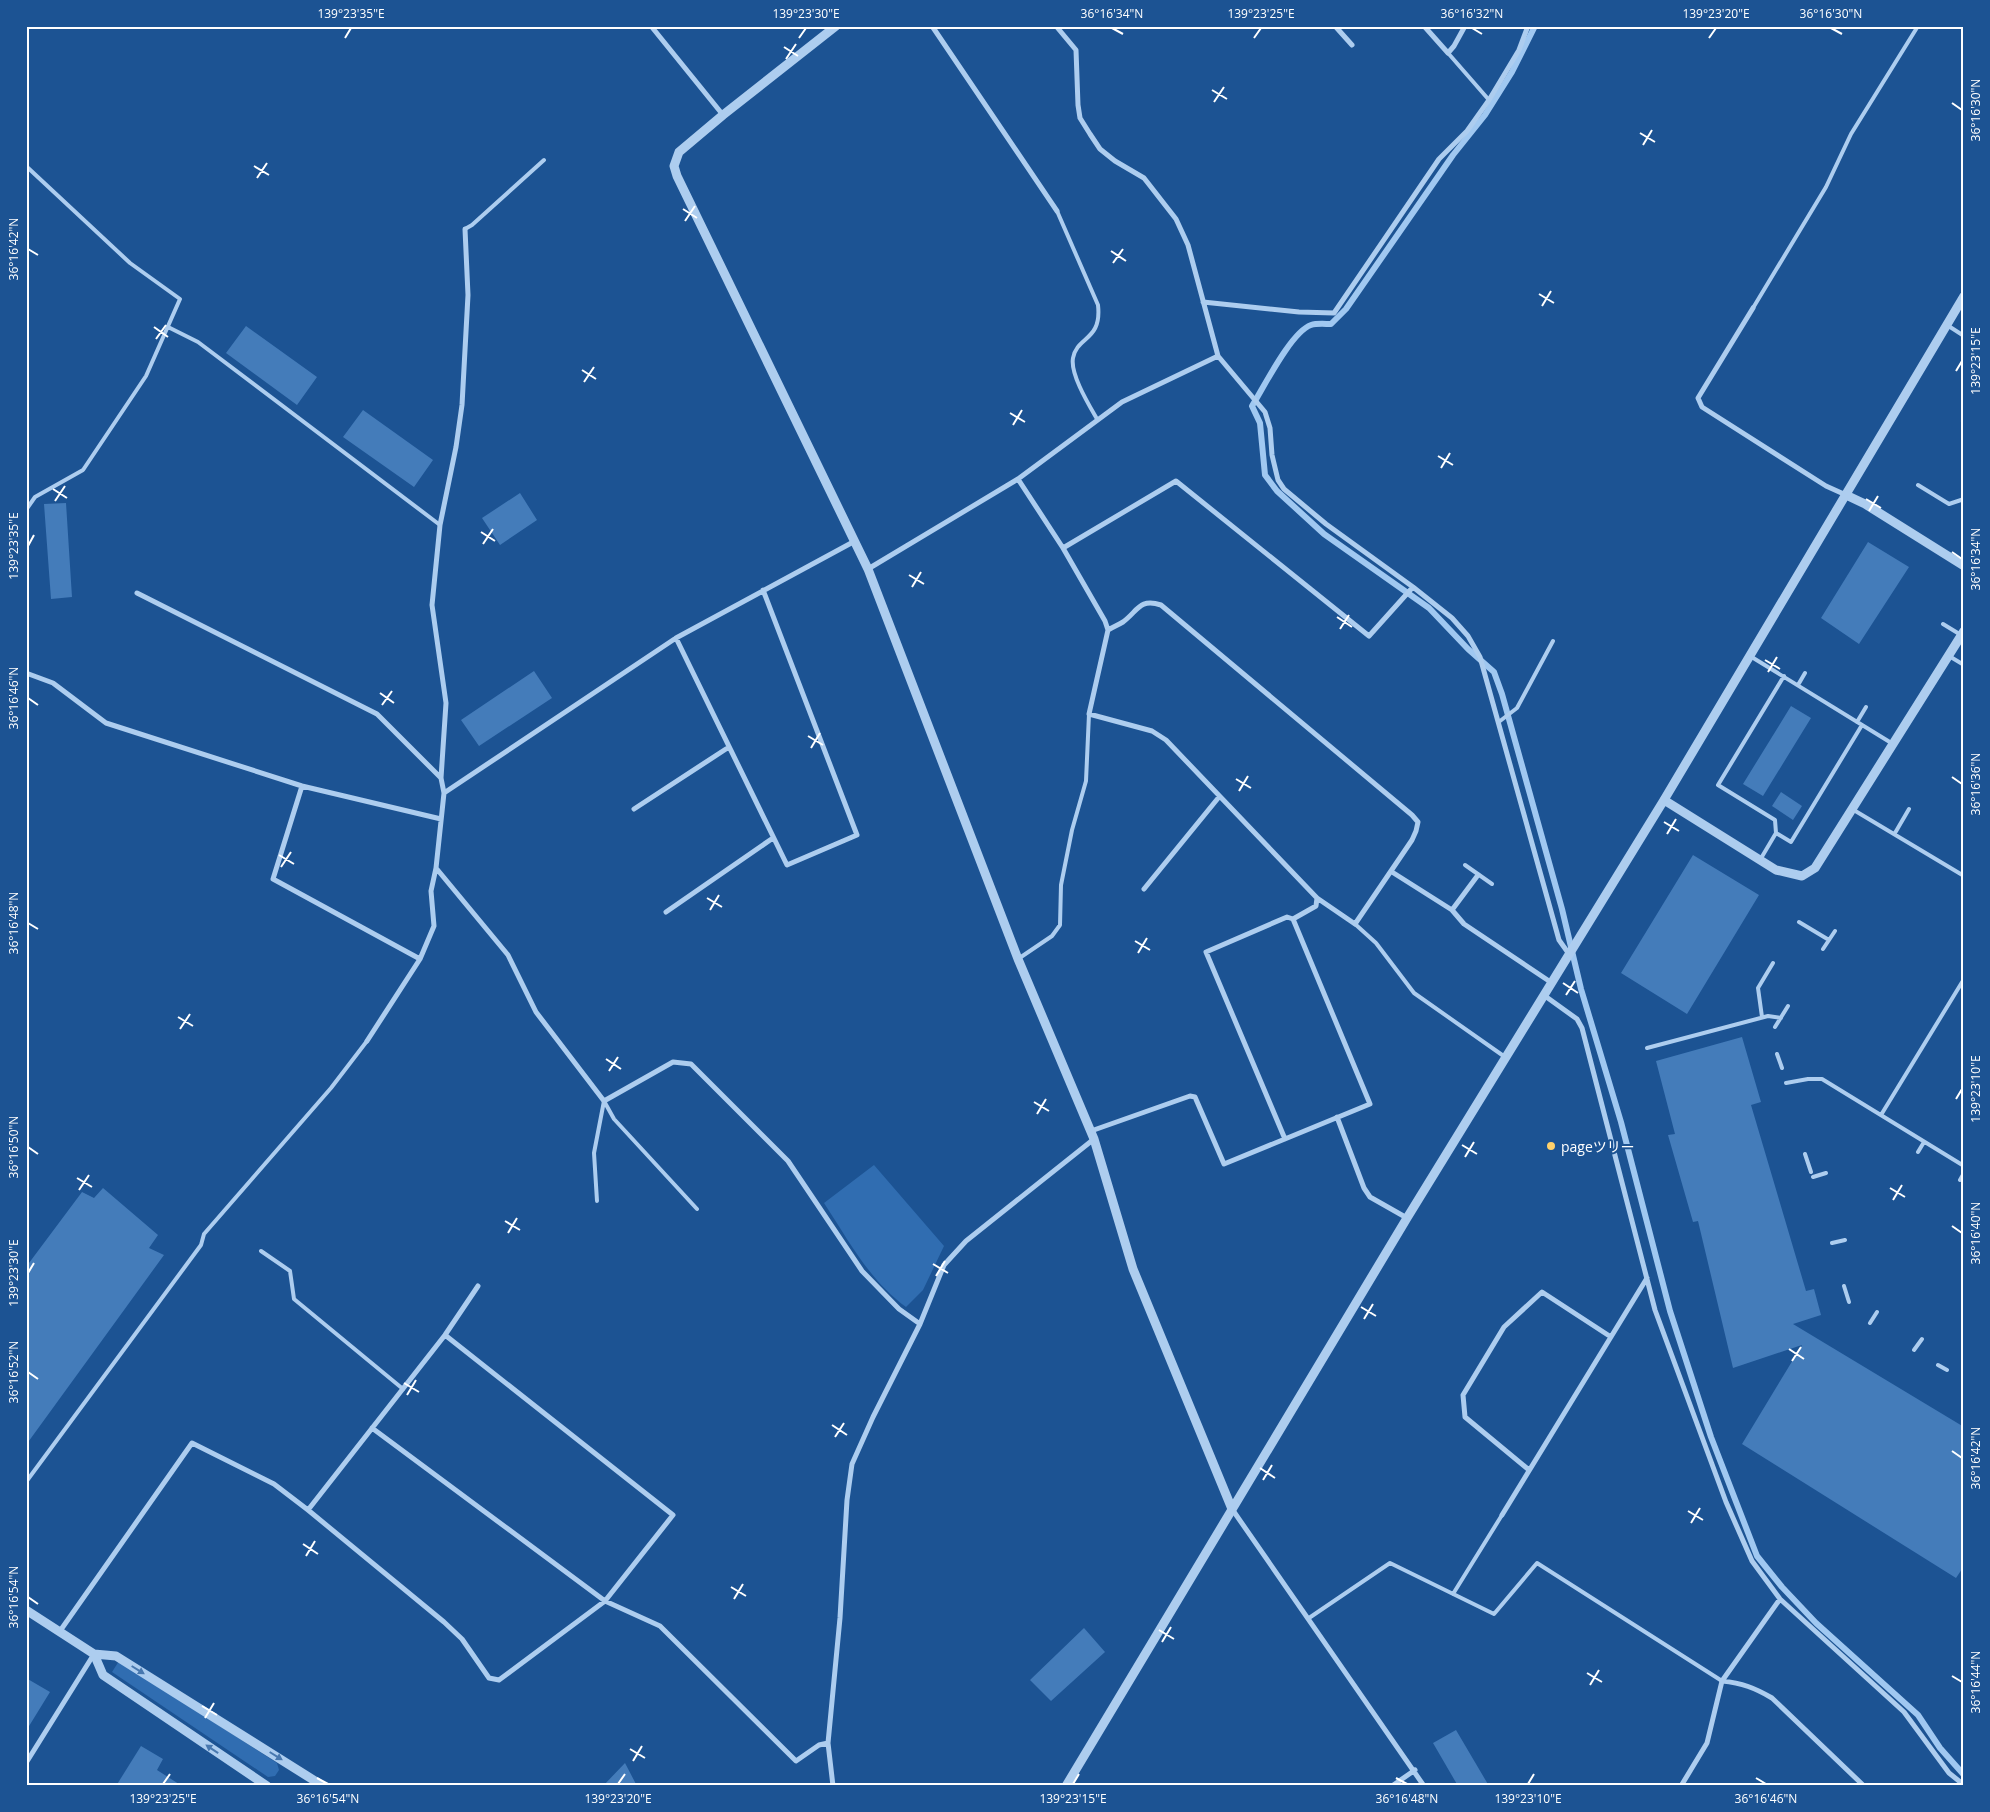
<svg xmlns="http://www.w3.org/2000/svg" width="1990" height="1812" font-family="'Open Sans','Noto Sans JP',sans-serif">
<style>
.green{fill:#306db1}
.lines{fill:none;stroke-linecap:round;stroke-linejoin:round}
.stream{stroke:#a0c8f1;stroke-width:6}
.building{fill:#447cba}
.service{stroke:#adcdef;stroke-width:4}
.minor{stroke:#adcdef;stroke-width:5}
.tertiary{stroke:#adcdef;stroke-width:9}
.oneway{fill:#4878af}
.ticks{fill:none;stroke:#fff;stroke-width:2}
.poi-dot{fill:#ffd16b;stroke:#1c5393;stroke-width:2}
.labels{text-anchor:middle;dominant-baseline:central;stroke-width:4;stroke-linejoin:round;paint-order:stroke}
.poi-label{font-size:14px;fill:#fff;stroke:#1c5393;text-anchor:start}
.neatline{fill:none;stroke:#fff;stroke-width:2}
.ticks-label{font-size:12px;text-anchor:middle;fill:#fff}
</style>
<rect width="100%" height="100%" fill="#1c5393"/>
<path class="green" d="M874 1165 944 1246 923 1290 906 1307C869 1280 849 1241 824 1203Z
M119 1661 277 1763 279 1770 275 1776 268 1777 112 1672Z"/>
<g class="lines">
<path class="stream" d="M1535 26 1512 72 1485 115 1453 155 1346 309 1331 324C1325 324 1317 323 1311 325 1291 332 1264 387 1252 406L1260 423 1265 475 1277 491 1324 534 1429 608 1468 649 1494 672 1502 694 1562 909 1581 989 1621 1122 1670 1311 1711 1437 1757 1556 1782 1587 1816 1623 1918 1715 1940 1748 1964 1775"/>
</g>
<path class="building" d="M246 326 317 377 297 405 226 353Z
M363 410 433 460 414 487 343 437Z
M520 493 537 520 500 545 482 518Z
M66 503 72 597 51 599 44 504Z
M1868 542 1909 567 1859 644 1821 618Z
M534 671 552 698 479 746 461 720Z
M1791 706 1811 718 1763 796 1743 784Z
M1781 792 1802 806 1793 820 1772 806Z
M1693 855 1759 895 1687 1014 1621 973Z
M1742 1037 1761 1102 1751 1105 1806 1291 1814 1289 1821 1315 1793 1324 1964 1427V1566L1956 1578 1742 1444 1802 1345 1733 1368 1698 1221 1693 1222 1668 1135 1675 1134 1656 1061Z
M103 1188 158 1235 149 1248 164 1255 26 1445V1267L82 1192 94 1198Z
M1084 1628 1105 1652 1051 1701 1030 1680Z
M26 1678 50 1692 26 1731Z
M1456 1730 1489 1786H1458L1433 1743Z
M141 1746 163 1759 157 1770 182 1786H116Z
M625 1763 637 1786H603Z"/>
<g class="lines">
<path class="service" d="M1448 53 1489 100
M26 166 130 263 180 299 146 376 83 470 35 497 26 510
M1057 211 1098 305C1102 341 1077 336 1073 358 1070 374 1089 405 1097 419
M465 229 472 225 544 160
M1753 308 1826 187 1851 134 1918 26
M1947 325 1964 336
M168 327 198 342 440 525
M1963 421 1964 420
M1918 485 1949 504 1964 499
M1943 624 1961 635
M1750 656 1893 744
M1949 656 1964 665
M1798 685 1805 673
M1500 721 1517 708 1553 641
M1857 722 1866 707
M1852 809 1964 876
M1776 833 1775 820 1718 785 1784 676
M1895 833 1909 809
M1760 860 1776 833 1791 842 1862 725
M1465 865 1492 884
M1799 922 1829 940
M1355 924 1376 943 1414 993 1505 1057
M1823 949 1835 931
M1018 959 1052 936 1060 925 1061 885 1072 830 1086 781 1089 714
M1762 1017 1758 988 1773 963
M1775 1027 1788 1006
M1647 1048 1768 1016 1781 1018
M1777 1054 1782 1068
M1786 1083 1808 1079H1822L1964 1166
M604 1101 614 1119 697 1209
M1881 1115 1964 979
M1918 1152 1924 1142
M1805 1154 1811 1172
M1813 1177 1826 1173
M1960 1180 1964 1173
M597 1201 594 1153 604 1101
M1832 1243 1845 1240
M261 1251 290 1271 294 1299 403 1389
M1844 1286 1849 1302
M1870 1323 1877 1312
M1914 1350 1922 1339
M1938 1365 1947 1370
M26 1482 201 1245 204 1234 331 1088 367 1041
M1453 1594 1502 1515
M1309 1618 1390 1563 1494 1614 1537 1563 1722 1681"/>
<path class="minor" d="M651 26 723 115
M932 26 1057 211
M1056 26 1076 50 1078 105 1080 118 1090 134 1100 149 1115 161 1144 178 1176 219 1188 245 1218 356 1265 412 1270 428 1272 455 1278 480 1284 489 1326 524 1413 587 1452 618 1468 636 1480 657 1559 940 1569 954
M1335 26 1352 45
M1424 26 1448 53 1454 46 1465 26
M465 229 468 295 462 405 456 447 440 525 432 605 446 703 441 778 444 793 436 868 508 955 536 1012 604 1101 673 1062 691 1064 788 1161 862 1271 899 1309 920 1324
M1203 302 1299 312 1334 313 1439 159 1467 131 1489 100 1519 50 1528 26
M1753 308 1698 398 1702 407 1826 486 1846 495
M1018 479 1063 548 1105 621 1108 630 1089 714 1152 731 1166 740 1317 898 1355 924 1412 840 1416 831 1418 822 1412 815 1161 605C1139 598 1138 611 1123 622 1118 625 1113 627 1108 630
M1063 548 1176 481 1369 636 1413 587
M868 569 1018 479 1122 402 1218 356
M137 593 377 714 441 778
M676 638 787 865 857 835 763 590
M26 673 53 683 106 723 302 786 441 819
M302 786 273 879 420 959
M444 793 676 638 855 541
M634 809 729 747
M1392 872 1452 910
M1478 875 1452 910 1464 924 1552 983
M1144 889 1219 797
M666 912 773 838
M1545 996 1577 1019 1582 1028 1655 1310 1726 1502 1752 1561 1780 1599 1904 1712 1949 1773 1964 1785
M367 1041 420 959 434 926 431 891 436 868
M1337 1117 1364 1188 1370 1197 1407 1218
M1091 1131 1190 1096 1195 1097 1224 1164 1370 1104 1293 919
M1285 1139 1206 952 1287 917 1293 919 1316 906 1317 898
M372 1428 605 1601 660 1626 796 1761 819 1745 828 1743
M1529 1470 1465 1417 1463 1395 1504 1327 1542 1292 1611 1337
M1232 1509 1424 1786
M308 1510 445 1335 478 1286
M1502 1515 1647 1278
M60 1631 192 1443 274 1484 308 1510 444 1622 462 1639 489 1678 499 1680 605 1601 673 1515 445 1335
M1722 1681C1742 1683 1755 1688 1772 1698L1864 1786
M26 1763 94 1654
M833 1786 828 1743 840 1618 847 1500 852 1464 873 1417 920 1324 944 1265 966 1241 1094 1139
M1392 1786 1415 1770
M1681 1786 1707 1743 1722 1681 1780 1599"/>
<path class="tertiary" d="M836 26 723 115 679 152 674 166 677 176 868 569 1018 959 1094 1139 1133 1269 1232 1509
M1846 495 1865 504 1964 566
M1664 800 1776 870 1802 876 1815 868 1964 631
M26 1610 94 1654 116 1656 323 1786
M94 1654 103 1675 267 1786
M1066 1786 1407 1218 1664 800 1964 296"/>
</g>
<defs><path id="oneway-solid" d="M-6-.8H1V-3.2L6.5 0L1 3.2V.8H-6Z" transform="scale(1.25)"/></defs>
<g class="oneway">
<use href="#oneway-solid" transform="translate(138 1670) rotate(32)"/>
<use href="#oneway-solid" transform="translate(212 1749) rotate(-146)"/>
<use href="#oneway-solid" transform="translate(276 1756) rotate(32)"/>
</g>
<path class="ticks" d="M1112 28 1123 34M1472 28 1482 34M1831 28 1842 34M345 38 351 28M799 38 806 28M1254 38 1261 28M1709 38 1716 28M784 47 798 56M786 59 796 44M1212 90 1227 99M1214 102 1224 87M1952 103 1962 110M1640 133 1655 142M1643 145 1652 130M254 166 269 175M257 178 267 163M683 209 697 218M685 221 695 206M28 249 38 255M1111 251 1126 261M1113 263 1123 249M1539 294 1554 303M1542 306 1551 291M154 327 168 337M156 339 166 325M582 370 596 379M1956 371 1962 361M584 382 594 367M1010 413 1025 422M1013 425 1022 410M1438 456 1453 465M1441 468 1450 453M53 489 67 498M1866 499 1881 508M55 501 65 486M1869 511 1878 496M481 532 495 541M483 544 493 529M28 546 34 535M1952 552 1962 559M909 575 924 584M912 587 921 572M1337 617 1352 627M1340 629 1349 615M1765 660 1780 669M1768 672 1777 657M380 693 394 703M28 698 38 705M382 705 392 691M808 736 823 745M811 748 820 733M1952 777 1962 784M1236 779 1251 788M1239 791 1248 776M1664 822 1679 831M1667 834 1676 819M279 855 294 864M281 867 291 852M707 898 722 907M710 910 719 895M28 923 38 929M1135 941 1150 950M1138 953 1147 938M1563 983 1578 993M1566 995 1575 981M178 1017 193 1026M180 1029 190 1014M606 1059 621 1069M609 1071 618 1057M1956 1099 1962 1089M1034 1102 1049 1111M1037 1114 1046 1099M1462 1145 1477 1154M28 1147 38 1154M1465 1157 1474 1142M77 1178 92 1187M1890 1188 1905 1197M79 1190 89 1175M1893 1200 1902 1185M505 1221 520 1230M1952 1226 1962 1233M508 1233 517 1218M933 1264 948 1273M28 1273 34 1263M936 1276 945 1261M1361 1307 1376 1316M1364 1319 1373 1304M1789 1349 1804 1359M1792 1361 1801 1347M28 1372 38 1379M404 1383 419 1392M407 1395 416 1380M832 1425 847 1435M835 1437 844 1423M1952 1451 1962 1458M1260 1468 1275 1478M1263 1480 1272 1465M1688 1511 1703 1520M1691 1523 1700 1508M303 1544 318 1554M306 1556 315 1541M731 1587 746 1596M28 1597 38 1604M734 1599 743 1584M1159 1630 1174 1639M1162 1642 1171 1627M1587 1673 1602 1682M1952 1676 1962 1682M1590 1685 1599 1670M202 1706 217 1715M205 1718 214 1703M630 1749 645 1758M633 1761 642 1746M317 1778 328 1784M1396 1778 1407 1784M1756 1778 1766 1784M163 1784 170 1774M618 1784 625 1774M1073 1784 1079 1774M1528 1784 1534 1774"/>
<circle class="poi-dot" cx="1551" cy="1146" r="5"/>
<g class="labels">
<g class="poi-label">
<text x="1561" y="1146">pageツリー</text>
</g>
</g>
<rect width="1990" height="1812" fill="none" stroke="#1c5393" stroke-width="55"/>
<rect x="28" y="28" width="1934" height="1756" class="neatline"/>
<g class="ticks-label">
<text x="351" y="18">139°23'35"E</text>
<text x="806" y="18">139°23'30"E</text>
<text x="1112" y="18">36°16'34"N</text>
<text x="1261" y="18">139°23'25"E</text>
<text x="1472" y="18">36°16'32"N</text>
<text x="1716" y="18">139°23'20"E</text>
<text x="1831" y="18">36°16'30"N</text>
<text transform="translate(1976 110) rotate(-90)" y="4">36°16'30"N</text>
<text transform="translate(14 249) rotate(-90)" y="4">36°16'42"N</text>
<text transform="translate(1976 361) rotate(-90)" y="4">139°23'15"E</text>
<text transform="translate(14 546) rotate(-90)" y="4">139°23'35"E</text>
<text transform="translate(1976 559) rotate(-90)" y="4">36°16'34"N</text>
<text transform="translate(14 698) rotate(-90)" y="4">36°16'46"N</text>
<text transform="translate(1976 784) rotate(-90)" y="4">36°16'36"N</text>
<text transform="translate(14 923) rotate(-90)" y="4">36°16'48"N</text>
<text transform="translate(1976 1089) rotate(-90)" y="4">139°23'10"E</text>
<text transform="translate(14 1147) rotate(-90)" y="4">36°16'50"N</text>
<text transform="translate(1976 1233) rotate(-90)" y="4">36°16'40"N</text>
<text transform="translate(14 1273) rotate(-90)" y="4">139°23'30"E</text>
<text transform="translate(14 1372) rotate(-90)" y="4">36°16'52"N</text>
<text transform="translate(1976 1458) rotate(-90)" y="4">36°16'42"N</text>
<text transform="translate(14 1597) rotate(-90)" y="4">36°16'54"N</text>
<text transform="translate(1976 1682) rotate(-90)" y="4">36°16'44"N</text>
<text x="163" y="1803">139°23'25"E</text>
<text x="328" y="1803">36°16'54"N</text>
<text x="618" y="1803">139°23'20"E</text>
<text x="1073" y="1803">139°23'15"E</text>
<text x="1407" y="1803">36°16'48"N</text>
<text x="1528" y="1803">139°23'10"E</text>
<text x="1766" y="1803">36°16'46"N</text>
</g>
</svg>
